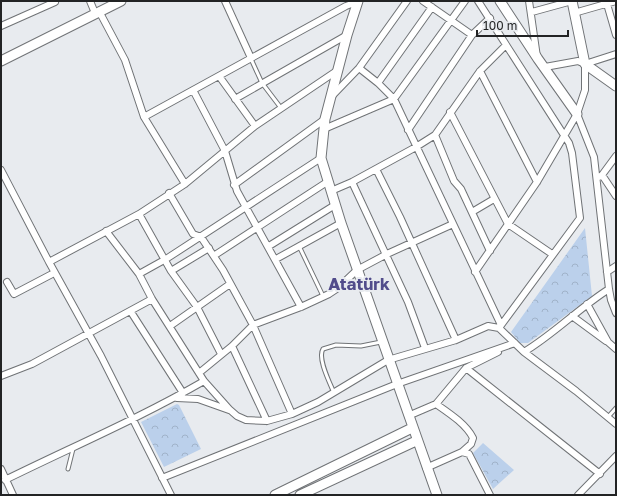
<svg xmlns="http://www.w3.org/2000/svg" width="617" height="496" font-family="'Golos Text',sans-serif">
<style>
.forest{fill:url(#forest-crowns)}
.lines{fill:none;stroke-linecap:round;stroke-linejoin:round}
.lane-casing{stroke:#707376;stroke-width:5}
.street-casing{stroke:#707376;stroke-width:8}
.secondary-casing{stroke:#707376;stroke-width:11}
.lane{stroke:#fff;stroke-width:3}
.street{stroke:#fff;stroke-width:6}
.secondary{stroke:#fff;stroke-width:9}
.labels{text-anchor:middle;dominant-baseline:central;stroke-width:4;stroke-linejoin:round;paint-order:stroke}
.district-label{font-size:17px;font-weight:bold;fill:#514c8b;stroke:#e8ebef}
</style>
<defs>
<pattern id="forest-crowns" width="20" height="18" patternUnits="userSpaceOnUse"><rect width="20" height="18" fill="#bbd0eb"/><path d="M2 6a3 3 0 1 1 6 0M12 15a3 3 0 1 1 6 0" fill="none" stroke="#a0b2c9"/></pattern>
</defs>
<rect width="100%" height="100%" fill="#e8ebef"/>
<path class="forest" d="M585 228 592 296 528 343H520L511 332Z
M177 404 179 405 201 449 164 467 141 422Z
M483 443 514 470 493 489 473 453Z"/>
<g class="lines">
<defs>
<path id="lane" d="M251 59 262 83 281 108
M299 246 323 296
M334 393C330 383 317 358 323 349L336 345 361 346 381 342
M608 417 616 408
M68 469 73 449"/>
<path id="street" d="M90 1 95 13
M225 1 251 58
M423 1 472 35
M478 1 569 143 572 153 580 218 499 328
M529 1 537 57
M607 4 616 35
M99 11 125 60 144 117 185 184
M532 12 572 1
M574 13 616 1
M1 26 55 2
M585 64V90L577 114 594 157 609 289 611 300 616 313
M545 67 578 61 585 64 616 54
M359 68 378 83 394 99 501 325
M480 71 537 182
M219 76 255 126
M378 83 432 7
M193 90 225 151 237 191 301 307
M333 95 359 68 407 1
M235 99 347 35
M450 112 508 224 552 254
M144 117 346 6 357 2
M324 129 394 99 465 1
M408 130 472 35 490 18
M435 135 454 181 461 189 490 251
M376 169 400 217 456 340
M1 170 49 262 101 356 171 495
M602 175 616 196
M597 178 602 175 616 156
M352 182 408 302 425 348
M234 185 325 119
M331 191 352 182 416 147 435 135 480 71 506 45
M169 193 193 234 201 237 223 270 253 325 292 414
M472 212 494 199
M139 214 171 271 197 307 221 354
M106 231 139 274 152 299 204 381 229 409 237 416 246 420 267 421 292 414 318 402 388 360 456 340 488 326 499 328 524 352 576 391 616 424
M269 246 335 205
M215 255 327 182
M276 259 341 223
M49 262 139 214 185 184 255 126 338 70
M171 271 209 248
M475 272 537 182 577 114
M607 272 616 266
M139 274 166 259 321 158
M7 282 14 294 54 273
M587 304 608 342 616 349
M131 312 183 393
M572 316 606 341
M170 326 230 284
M232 346 267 421
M524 352C554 334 579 308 609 289
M466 368 600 474
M199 373 232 346 253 325 301 307 329 294 338 288 357 270 387 254 453 224
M1 376 32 364 152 299
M177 398 198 399 229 410
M436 404C449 413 466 424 473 438L471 444 462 452
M408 416 436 404 466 368 498 352
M426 468 462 452 469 454 490 495
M1 469 13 495
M162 478 397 384 515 343
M5 480C72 447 140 418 204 381
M578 495 616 456"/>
<path id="secondary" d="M358 1 347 35 325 119 321 158 341 223 437 495
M500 1 538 59 577 114
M572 1 585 64 616 86
M1 61 121 1
M275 495 412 428
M300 495 416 441"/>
</defs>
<use href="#lane" class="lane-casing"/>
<use href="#street" class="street-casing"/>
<use href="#secondary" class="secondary-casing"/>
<use href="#lane" class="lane"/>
<use href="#street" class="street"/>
<use href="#secondary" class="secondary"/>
</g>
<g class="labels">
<g class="district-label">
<text x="359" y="283">Atatürk</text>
</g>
</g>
<rect width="617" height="496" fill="none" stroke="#222324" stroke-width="4"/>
<path d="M477 30v6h91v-6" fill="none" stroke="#222324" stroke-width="2"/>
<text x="483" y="30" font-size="12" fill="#222324" stroke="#e8ebef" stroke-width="3" paint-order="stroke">100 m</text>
</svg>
